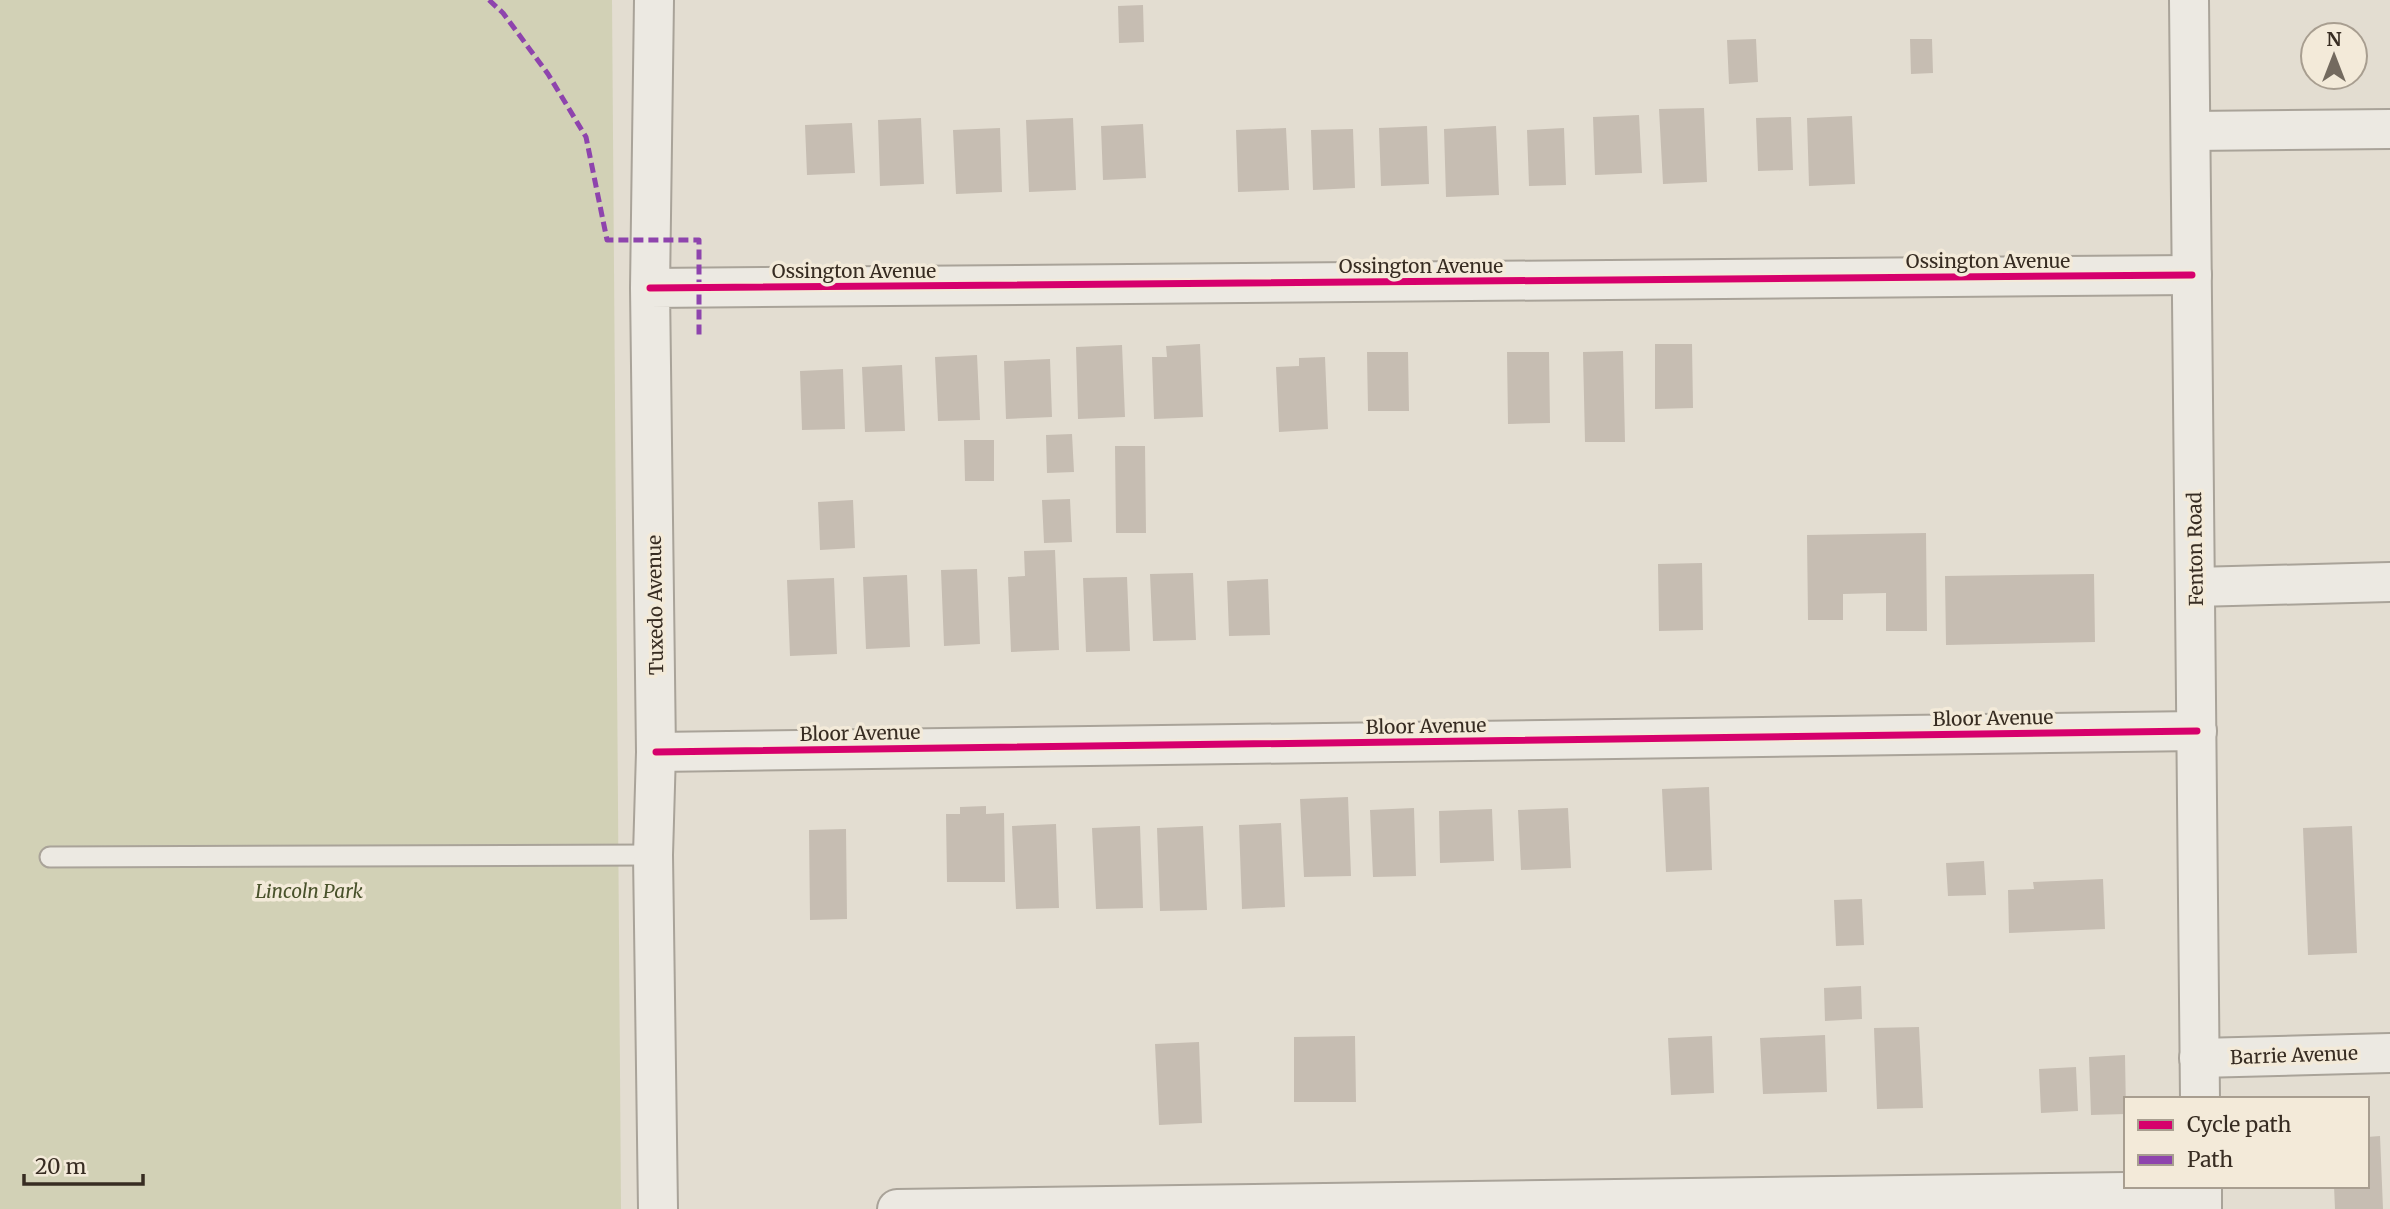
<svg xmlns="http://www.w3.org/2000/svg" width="2390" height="1209" font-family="Merriweather,serif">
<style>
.green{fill:#d2d1b6}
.building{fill:#c6bdb2}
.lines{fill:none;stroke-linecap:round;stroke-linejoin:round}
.service-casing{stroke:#a9a399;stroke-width:23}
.minor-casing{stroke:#a9a399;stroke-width:42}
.tertiary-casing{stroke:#a9a399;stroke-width:42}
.service{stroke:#ece9e2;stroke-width:19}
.minor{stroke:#ece9e2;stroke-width:38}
.tertiary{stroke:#ece9e2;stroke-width:38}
.quiet{stroke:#8e44ad;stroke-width:5;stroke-dasharray:10 5;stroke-linecap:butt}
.cycleway-casing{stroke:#f3ead9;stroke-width:11}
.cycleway{stroke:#d6006c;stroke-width:7}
.labels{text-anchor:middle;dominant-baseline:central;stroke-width:7;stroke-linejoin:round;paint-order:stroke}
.street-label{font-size:19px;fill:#372c22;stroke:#f3ead9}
.park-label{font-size:19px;font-style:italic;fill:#49522b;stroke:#f3ead9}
</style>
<rect width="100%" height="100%" fill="#e3ddd1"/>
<path class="green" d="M0 0H612L621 1209H0Z"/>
<path class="building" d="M1143 5 1144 42 1119 43 1118 6Z
M1756 39 1758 82 1729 84 1727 40Z
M1910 39H1932L1933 73 1911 74Z
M1704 108 1707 182 1663 184 1659 109Z
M1639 115 1642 173 1595 175 1593 117Z
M1852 116 1855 184 1809 186 1807 118Z
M1791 117 1793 170 1758 171 1756 118Z
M921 118 924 184 880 186 878 120Z
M1073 118 1076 190 1029 192 1026 120Z
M852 123 855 173 807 175 805 125Z
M1143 124 1146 178 1103 180 1101 126Z
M1427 126 1429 184 1381 186 1379 128Z
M1496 126 1499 195 1446 197 1444 129Z
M1000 128 1002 192 956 194 953 130Z
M1286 128 1289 190 1238 192 1236 130Z
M1564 128 1566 185 1529 186 1527 130Z
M1353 129 1355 188 1313 190 1311 130Z
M1200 344 1203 417 1154 419 1152 357H1167L1166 346Z
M1655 344H1692L1693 408 1655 409Z
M1122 345 1125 417 1078 419 1076 347Z
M1623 351 1625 442H1585L1583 352Z
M1367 352H1408L1409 411H1368Z
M1507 352H1549L1550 423 1508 424Z
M977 355 980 420 938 421 935 357Z
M1325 357 1328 429 1279 432 1276 367 1299 366V358Z
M1050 359 1052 417 1006 419 1004 361Z
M902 365 905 431 865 432 862 367Z
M843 369 845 429 802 430 800 371Z
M1072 434 1074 472 1047 473 1046 435Z
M964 440H994V481H965Z
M1115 446H1145L1146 533H1116Z
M1070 499 1072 542 1044 543 1042 500Z
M853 500 855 548 820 550 818 502Z
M1926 533 1927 631H1886V593L1843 594V620H1808L1807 535Z
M1055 550 1059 650 1011 652 1008 577 1025 576 1024 551Z
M1702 563 1703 630 1659 631 1658 564Z
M977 569 980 644 944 646 941 570Z
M1193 573 1196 640 1153 641 1150 574Z
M2094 574 2095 642 1946 645 1945 576Z
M907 575 910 647 866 649 863 577Z
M1127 577 1130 651 1086 652 1083 578Z
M834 578 837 654 790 656 787 580Z
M1268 579 1270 635 1229 636 1227 581Z
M1709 787 1712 870 1666 872 1662 789Z
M1348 797 1351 876 1304 877 1300 799Z
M986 806V814L1004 813 1005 882H947L946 814H960V807Z
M1414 808 1416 876 1373 877 1370 810Z
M1568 808 1571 868 1521 870 1518 810Z
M1492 809 1494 861 1440 863 1439 811Z
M1281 823 1285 907 1242 909 1239 825Z
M1056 824 1059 908 1016 909 1012 826Z
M1140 826 1143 908 1096 909 1092 828Z
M1203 826 1207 910 1160 911 1157 828Z
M2352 826 2357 953 2308 955 2303 828Z
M846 829 847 919 810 920 809 830Z
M1984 861 1986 895 1948 896 1946 863Z
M2103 879 2105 929 2009 933 2008 890 2034 889 2033 882Z
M1862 899 1864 945 1836 946 1834 900Z
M1861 986 1862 1019 1825 1021 1824 988Z
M1919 1027 1923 1108 1877 1109 1874 1028Z
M1825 1035 1827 1092 1763 1094 1760 1038Z
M1355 1036 1356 1102H1294V1037Z
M1712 1036 1714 1093 1671 1095 1668 1038Z
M1199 1042 1202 1123 1159 1125 1155 1044Z
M2125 1055 2126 1114 2091 1115 2089 1057Z
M2076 1067 2078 1111 2041 1113 2039 1069Z
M2380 1136 2383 1209H2335L2334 1186H2367V1137Z"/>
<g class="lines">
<defs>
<path id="service" d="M50 857 653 855"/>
<path id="minor" d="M654 0 650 288 656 752 653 855 658 1209
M2191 131 2390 129
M650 288 2192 275
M2195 587 2390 582
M656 752 2197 731
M2199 1058 2390 1053
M897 1209 2202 1191"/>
<path id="tertiary" d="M2189 0 2200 1099
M2202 1186V1209"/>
</defs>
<use href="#service" class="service-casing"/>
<use href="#minor" class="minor-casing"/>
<use href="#tertiary" class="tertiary-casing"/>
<use href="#service" class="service"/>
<use href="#minor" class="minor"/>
<use href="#tertiary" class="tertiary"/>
<path class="quiet" d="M489 0 503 13 548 74 586 137 607 240H699V338"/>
<defs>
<path id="cycleway" d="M650 288 2192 275
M656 752 2197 731"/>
</defs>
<use href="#cycleway" class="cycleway-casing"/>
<use href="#cycleway" class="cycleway"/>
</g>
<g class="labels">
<g class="street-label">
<text x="1988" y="261">Ossington Avenue</text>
<text x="1421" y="266">Ossington Avenue</text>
<text x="854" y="271">Ossington Avenue</text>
<text transform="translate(2195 549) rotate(-91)">Fenton Road</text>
<text transform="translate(655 605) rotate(-91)">Tuxedo Avenue</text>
<text transform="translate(1993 718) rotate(-1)">Bloor Avenue</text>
<text transform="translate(1426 726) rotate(-1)">Bloor Avenue</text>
<text transform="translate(860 733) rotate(-1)">Bloor Avenue</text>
<text transform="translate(2294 1055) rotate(-2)">Barrie Avenue</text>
</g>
<g class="park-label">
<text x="309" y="891">Lincoln Park</text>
</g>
</g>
<rect x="2124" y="1097" width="245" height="91" fill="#f3ead9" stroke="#a89e90" stroke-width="2"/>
<rect x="2138" y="1120" width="35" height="10" fill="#d6006c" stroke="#a89e90" stroke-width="2"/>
<text x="2187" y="1132" font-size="21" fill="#372c22">Cycle path</text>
<rect x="2138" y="1155" width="35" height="10" fill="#8e44ad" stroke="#a89e90" stroke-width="2"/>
<text x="2187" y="1167" font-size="21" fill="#372c22">Path</text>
<g transform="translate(2334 56)"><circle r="33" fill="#f3ead9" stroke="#a89e90" stroke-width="2"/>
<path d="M0-5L12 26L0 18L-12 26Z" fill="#736a5f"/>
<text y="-10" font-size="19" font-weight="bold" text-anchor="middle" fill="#372c22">N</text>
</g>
<path d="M24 1174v10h119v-10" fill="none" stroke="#372c22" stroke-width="3.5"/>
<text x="35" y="1174" font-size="21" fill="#372c22" stroke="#f3ead9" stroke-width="5" paint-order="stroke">20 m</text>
</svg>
